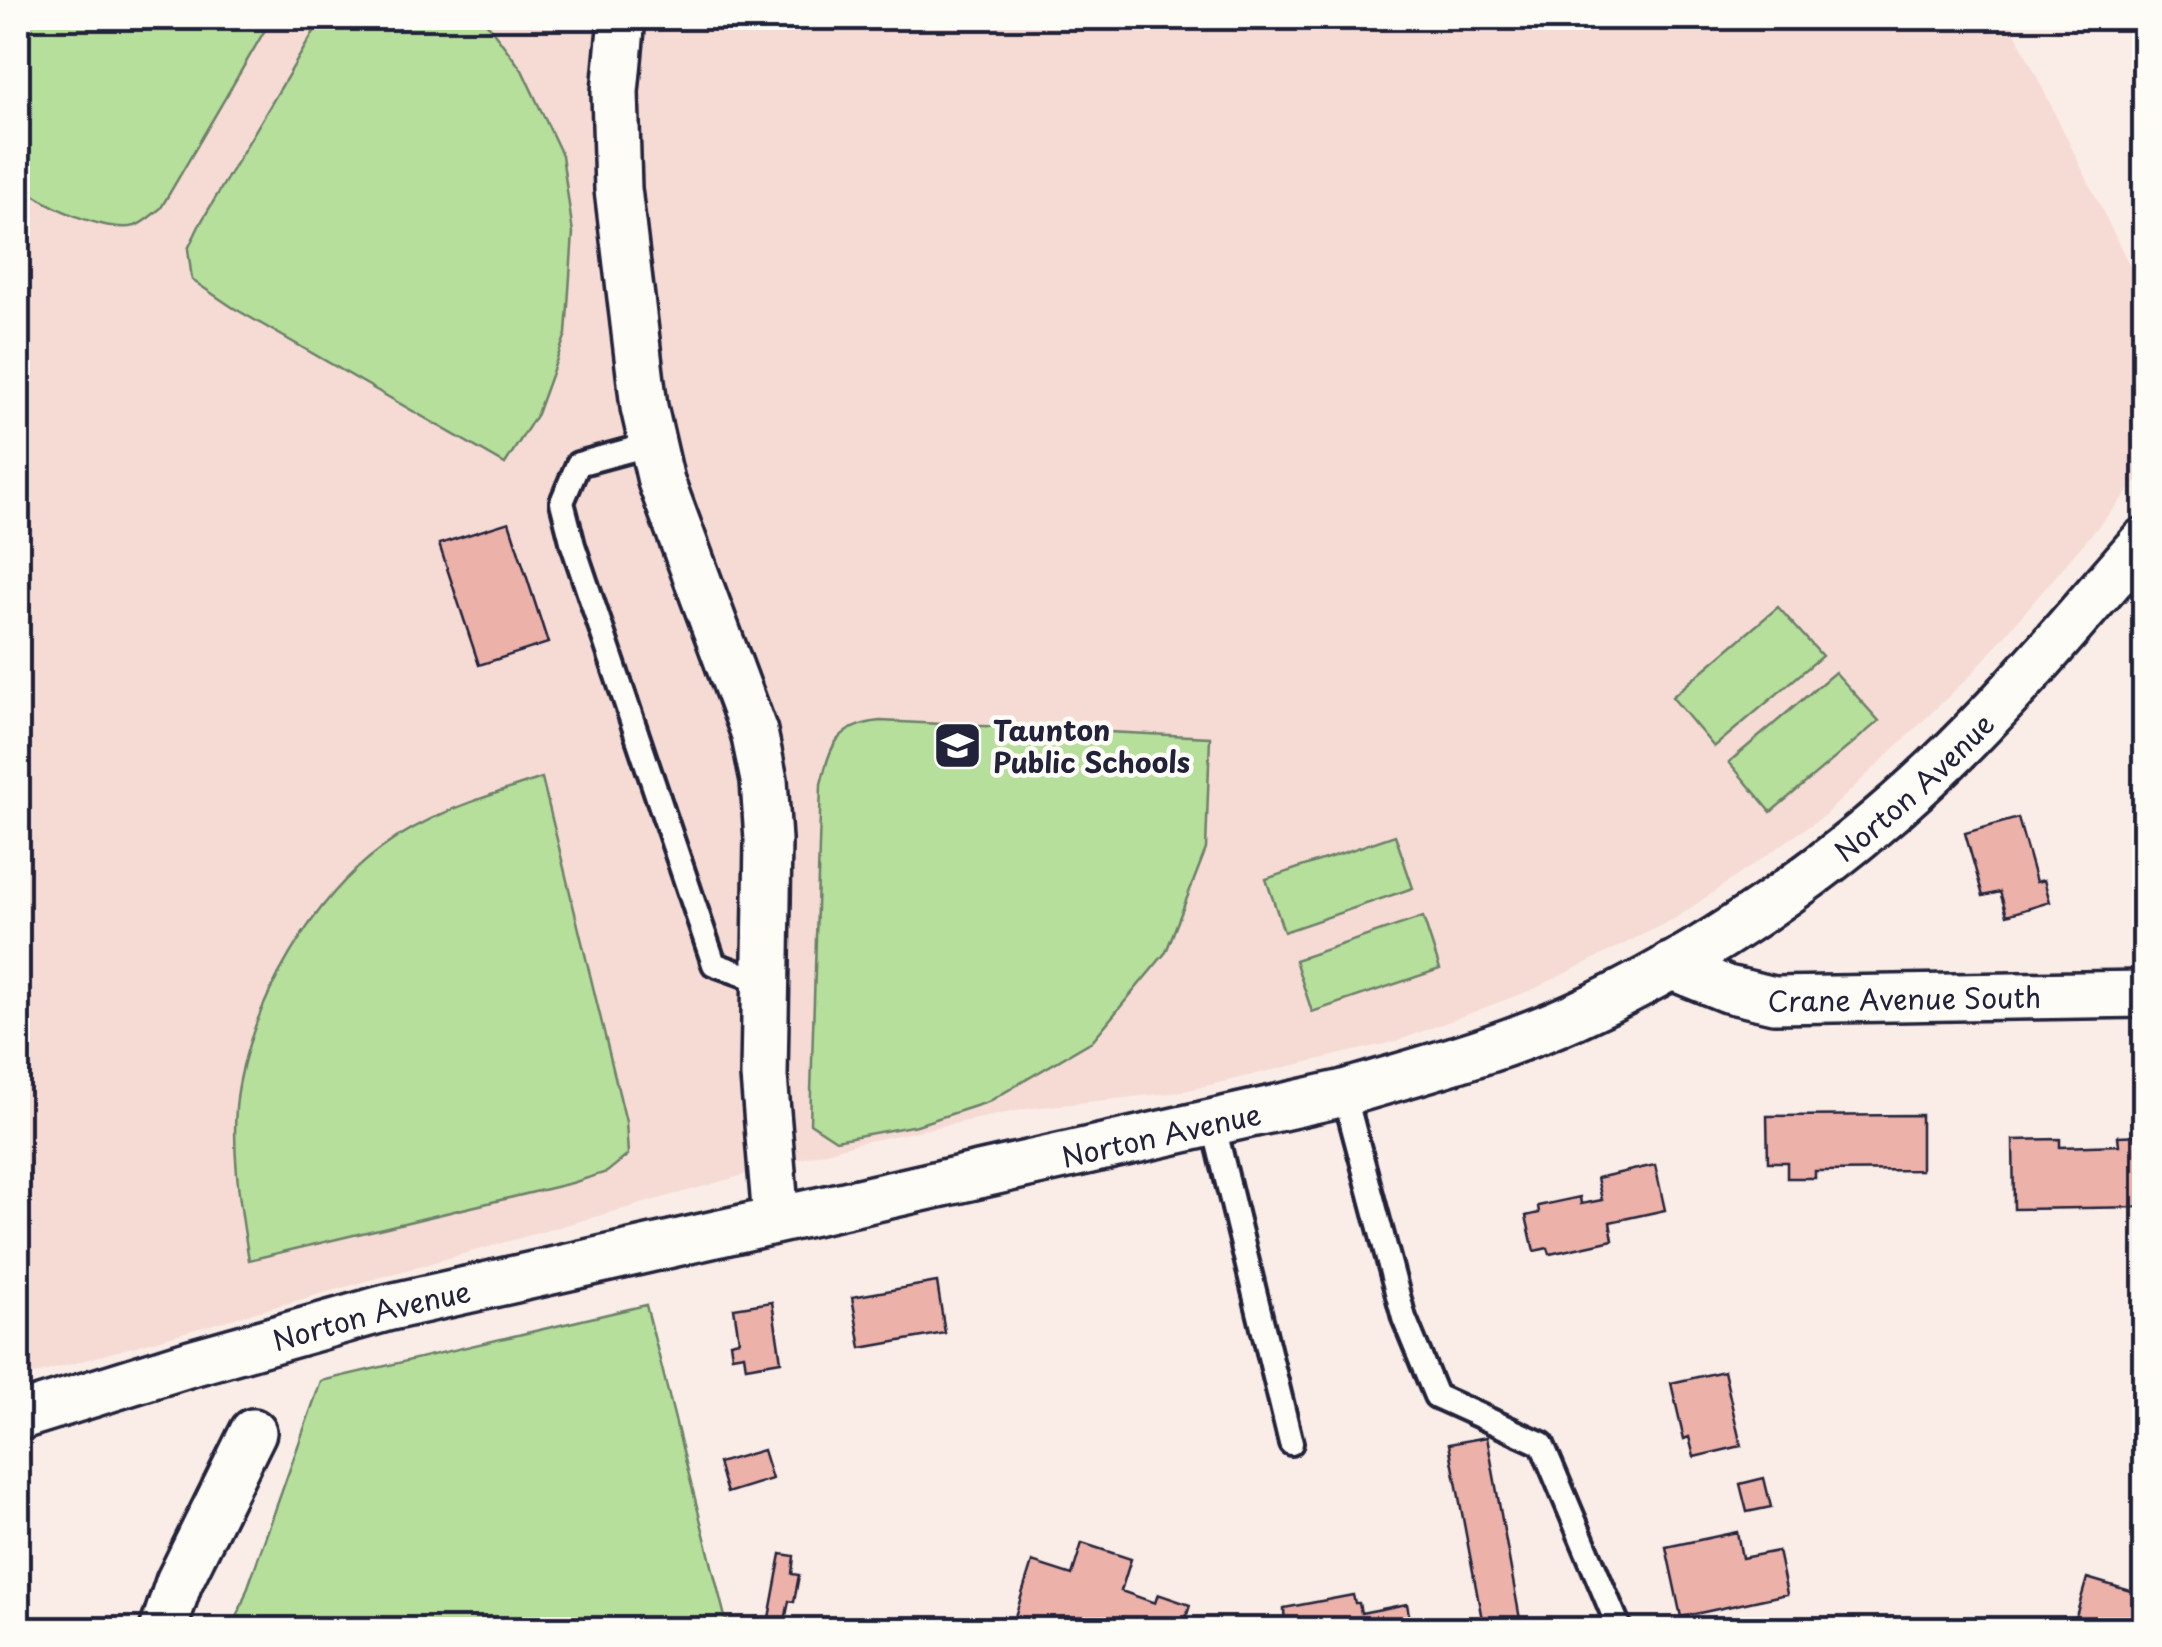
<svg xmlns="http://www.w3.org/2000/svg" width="2162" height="1647" font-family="'Playpen Sans',sans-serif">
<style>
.built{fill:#f6dbd4}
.green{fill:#b6df9b;stroke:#6c806b;stroke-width:2.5}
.building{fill:#ecb1a9;stroke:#22223b;stroke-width:2.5}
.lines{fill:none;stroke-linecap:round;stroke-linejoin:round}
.lane-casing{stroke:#22223b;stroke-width:30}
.street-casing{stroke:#22223b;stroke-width:52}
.lane{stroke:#fdfcf7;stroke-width:22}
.street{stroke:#fdfcf7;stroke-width:45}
.labels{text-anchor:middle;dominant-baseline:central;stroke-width:9;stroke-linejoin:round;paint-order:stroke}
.poi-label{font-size:28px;font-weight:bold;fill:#22223b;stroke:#fdfcf7;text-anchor:start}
.street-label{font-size:28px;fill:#22223b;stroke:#fdfcf7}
</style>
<rect width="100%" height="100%" fill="#faede7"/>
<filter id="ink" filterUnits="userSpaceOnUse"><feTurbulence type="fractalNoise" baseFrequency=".01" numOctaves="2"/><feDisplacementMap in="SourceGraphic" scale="20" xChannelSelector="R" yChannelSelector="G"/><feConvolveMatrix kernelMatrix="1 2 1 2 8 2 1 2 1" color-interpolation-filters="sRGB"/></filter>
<g filter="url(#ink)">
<path class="built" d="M18 18H2008L2144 295V473L1971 675 1825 815 1676 918 1534 989 1397 1041 1180 1092 1032 1108 858 1143 18 1379Z"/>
<path class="green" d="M18 18H272L161 208C153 214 144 223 135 226 107 234 36 203 18 182Z
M322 18H483L522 70 562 155 573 233 566 334 537 414 505 464 232 307 192 280 188 249 200 224Z
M1778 607 1822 656 1714 747 1672 697Z
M1835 672 1879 721 1771 812 1729 762Z
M880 721 1210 737 1206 849 1166 952 1092 1041 988 1102 917 1125 836 1140 810 1123 821 784C831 744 836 726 880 721Z
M542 778 626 1122 628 1155 607 1172 572 1183 249 1260C240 1207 229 1138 239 1085 254 1001 312 899 382 848 429 813 488 796 542 778Z
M1395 835 1413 888 1284 932 1266 879Z
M1423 917 1440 969 1312 1012 1295 960Z
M646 1305 728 1629H233L321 1381Z"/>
<path class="building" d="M509 522 548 643 479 665 439 544Z
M2018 818 2036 882 2044 880 2050 902 2007 915 2000 892 1983 896 1965 833Z
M1921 1115V1170L1815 1171V1178H1787V1162H1768L1767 1116Z
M2144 1135V1207L2014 1209 2013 1140 2060 1139V1147L2119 1145 2118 1136Z
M1655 1165 1665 1210 1610 1222 1613 1240 1550 1254 1548 1248 1534 1251 1526 1216 1539 1213 1538 1206 1580 1197 1581 1204 1602 1200 1597 1178Z
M937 1282 945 1333 861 1348 852 1297Z
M772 1302 781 1361 746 1367 744 1354 732 1356 730 1342 739 1340 734 1308Z
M1724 1371 1741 1446 1694 1457 1689 1437 1684 1439 1671 1383Z
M1487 1437 1522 1630H1484L1449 1444Z
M763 1450 772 1479 727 1493 718 1463Z
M1764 1478 1771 1507 1747 1512 1740 1484Z
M1737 1532 1742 1558 1778 1551 1787 1594 1681 1617 1666 1547Z
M1082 1543 1131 1559 1121 1591 1155 1603 1158 1594 1190 1605 1182 1630H1031L1013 1623 1032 1562 1072 1575Z
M781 1554 794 1556 792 1574 799 1575 794 1602 789 1601 785 1621 769 1618Z
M2087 1578 2144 1595V1630H2072Z
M1353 1595 1355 1603H1359L1361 1613 1407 1604 1412 1630H1285L1284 1608Z"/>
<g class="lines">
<defs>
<path id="lane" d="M652 444 578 464 562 502 573 545 714 964 764 982
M1344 1093 1404 1318 1436 1396 1542 1444 1620 1630
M1213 1122 1291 1443"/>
<g id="street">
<path d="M622 18 615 92 618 189 644 407 661 481 754 732 764 780 768 840 764 1076 776 1220"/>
<path id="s1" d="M1670 966 1727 989 1774 1000 2144 994"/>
<path id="s2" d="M18 1417 191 1363 386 1308 1344 1093C1421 1070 1501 1049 1574 1016 1703 958 1833 867 1935 770 2010 699 2076 618 2144 541"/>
<path d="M163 1630 179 1582 253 1432"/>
</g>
</defs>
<use href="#lane" class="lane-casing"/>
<use href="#street" class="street-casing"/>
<use href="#lane" class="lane"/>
<use href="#street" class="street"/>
</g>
</g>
<defs>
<symbol id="school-square" viewBox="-11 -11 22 22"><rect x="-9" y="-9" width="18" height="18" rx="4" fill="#22223b" stroke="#fdfcf7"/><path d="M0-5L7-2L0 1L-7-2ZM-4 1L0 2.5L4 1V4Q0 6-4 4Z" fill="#fff"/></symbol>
</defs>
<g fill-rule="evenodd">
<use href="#school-square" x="930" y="718" width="55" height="55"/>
</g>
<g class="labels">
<g class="poi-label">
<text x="993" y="729">Taunton<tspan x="993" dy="32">Public Schools</tspan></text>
</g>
<g class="street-label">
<text stroke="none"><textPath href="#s2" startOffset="2020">Norton Avenue</textPath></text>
<text stroke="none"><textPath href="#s1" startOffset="240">Crane Avenue South</textPath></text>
<text stroke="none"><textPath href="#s2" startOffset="1178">Norton Avenue</textPath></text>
<text stroke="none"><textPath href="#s2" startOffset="368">Norton Avenue</textPath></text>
</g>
</g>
<rect width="2162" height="1647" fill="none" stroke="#fdfcf7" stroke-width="60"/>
<rect x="30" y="30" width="2102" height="1587" fill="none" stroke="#22223b" stroke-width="4" filter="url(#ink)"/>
</svg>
